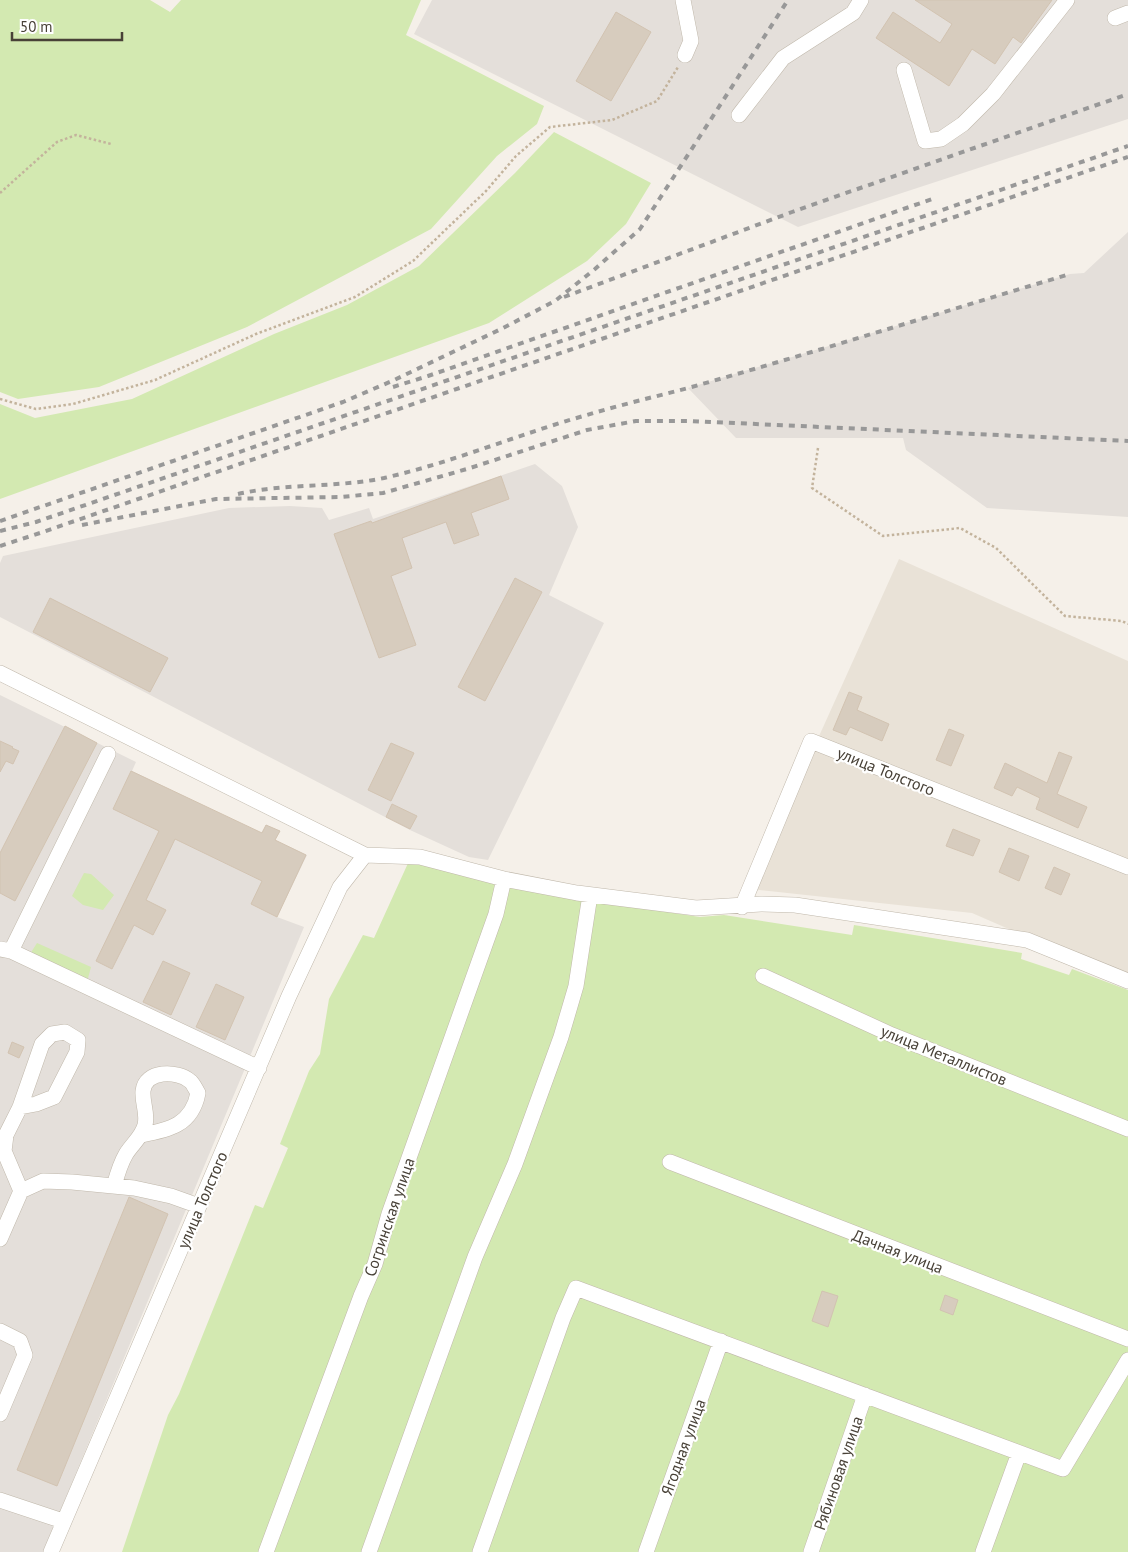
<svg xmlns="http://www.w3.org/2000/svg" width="1128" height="1552" font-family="'PT Sans',sans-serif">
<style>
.residential{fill:#e9e2d7}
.industrial{fill:#e4dfda}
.green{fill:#d3e9b1}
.building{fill:#d7ccbe;stroke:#d2c3b1}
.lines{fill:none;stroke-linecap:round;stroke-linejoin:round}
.minor-casing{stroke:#c0b8ab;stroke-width:16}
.path{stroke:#c3b39c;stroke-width:2.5;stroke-dasharray:2.5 2.5;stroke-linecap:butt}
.minor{stroke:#fff;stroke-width:15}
.rail{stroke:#989898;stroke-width:4;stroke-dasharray:6 6;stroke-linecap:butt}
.labels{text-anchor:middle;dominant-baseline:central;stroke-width:4.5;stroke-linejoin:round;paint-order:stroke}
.street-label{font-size:16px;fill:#484137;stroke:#fff}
</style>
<rect width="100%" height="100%" fill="#f5f0e9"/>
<path class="residential" d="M899 559 1128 661V981L972 913 750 889Z"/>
<path class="industrial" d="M432 0H1128V119L798 227 414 34Z
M1128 232V517L987 508 906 450 903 438H736L688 388 1070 274 1084 273Z
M535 464 562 486 578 527 549 595 604 623 488 860 469 857 410 830 0 617V563L3 556 229 508 290 506 322 508 329 520 369 508 373 519Z
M0 695 136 762 132 771 261 833 266 825 280 831 275 840 307 855 277 917 304 927 43 1552H0Z"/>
<path class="green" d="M0 0H150L170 12 181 0H421L406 35 544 106 537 124 497 156 431 229 247 327 99 387 18 399 0 392Z
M554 132 651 183 626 224 587 261 489 323 0 499V404L35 418 132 399 274 334 347 305 419 266 515 173Z
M409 861 620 905 700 917 724 915 852 935 854 925 1022 953 1021 959 1069 975 1072 969 1128 990V1552H122L168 1415 179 1394 255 1205 263 1208 288 1148 280 1144 309 1071 320 1054 329 999 363 935 374 938Z
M84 873 91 874 114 895 103 910 83 905 72 896Z
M37 943 91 967 87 982 30 954Z"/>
<path class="building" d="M915 0H1052L1021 43 1013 37 995 64 972 49 949 86 876 38 893 12 940 43 952 24Z
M616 12 651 32 611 101 576 81Z
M501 476 509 499 471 513 479 535 454 544 446 522 402 538 412 568 391 576 416 645 379 658 334 534 371 521 372 523Z
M515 578 542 592 485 701 458 687Z
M50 598 168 658 150 692 33 632Z
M849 692 862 697 857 710 889 724 882 741 850 727 846 735 833 730Z
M65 726 97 743 15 901 0 893V853Z
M949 729 964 735 951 766 936 760Z
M0 741 13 747 12 748 19 751 13 764 6 761 0 772Z
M391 743 414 753 391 801 368 790Z
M1059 752 1072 757 1057 794 1087 807 1078 828 1036 809 1040 798 1017 787 1012 796 994 788 1005 763 1047 783Z
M131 771 262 833 266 825 280 831 275 840 306 855 277 917 251 904 262 881 175 839 146 900 166 910 153 935 134 925 112 969 96 961 159 831 113 809Z
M392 804 417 816 410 829 386 817Z
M953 829 980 840 973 856 946 846Z
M1009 848 1029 856 1019 881 999 872Z
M1054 867 1070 874 1061 895 1045 888Z
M163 961 190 973 171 1015 143 1002Z
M216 984 244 997 225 1040 196 1027Z
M12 1042 24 1047 19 1058 8 1053Z
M129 1197 168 1214 57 1486 17 1470Z
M822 1291 838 1296 828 1327 812 1321Z
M945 1295 958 1300 953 1315 940 1310Z"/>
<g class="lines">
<defs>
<path id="minor" d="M683 0 691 41 685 55
M1115 18 1128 13
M904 70 925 141 941 139 963 124 993 94 1067 0
M739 115 783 58 853 13 861 0
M0 673 365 855 420 857 504 879 577 893 696 908 761 904 795 905 1027 940 1128 981
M742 907 811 741 1128 867
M0 949 11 951 108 754
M11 951 259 1068
M763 976 892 1035 1128 1129
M20 1107 36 1104 54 1097 77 1052 78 1040 65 1032 52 1034 42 1044 20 1107 6 1135 4 1151 21 1191
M670 1162 1128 1339
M114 1186C117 1175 120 1164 126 1154 132 1144 142 1137 145 1125 148 1113 142 1103 143 1091 145 1070 177 1070 190 1081 193 1083 196 1090 198 1093 192 1125 169 1130 141 1135
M0 1239 21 1191 43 1181 72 1182 134 1188 171 1196 199 1206
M0 1331 20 1341 25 1355 0 1414
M0 1500 63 1521
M51 1552 289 996 340 887 365 855
M266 1552 361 1296 375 1264 389 1214 496 914 504 879
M369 1552 475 1257 515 1164 561 1037 576 986 590 895
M480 1552 563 1318 576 1288 1063 1469 1128 1360
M646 1552 721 1341
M811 1552 865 1395
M983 1552 1019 1453"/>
</defs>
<use href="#minor" class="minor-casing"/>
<path class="path" d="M0 193 57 142 76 135 111 144
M0 399 36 409 73 404 155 380 256 334 355 297 413 261 486 191 516 156 550 127 612 120 657 101 678 67
M818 448 812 488 883 536 960 528 996 548 1065 616 1122 621 1128 624"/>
<use href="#minor" class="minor"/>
<path class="rail" d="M564 297 792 212 1128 94
M393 387 428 376 932 199
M238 494C286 483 336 488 384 478 454 462 519 434 587 415 620 405 654 397 688 388 816 352 942 312 1070 274
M0 521 343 402 392 381 501 329 555 301 595 269 640 229 788 0
M82 525 216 499 341 497 383 493 467 469 587 430 636 421H690L1128 441
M0 531 36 522 1128 146
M0 546 40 533 1128 157"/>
</g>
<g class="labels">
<g class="street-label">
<text transform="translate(886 771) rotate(22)">улица Толстого</text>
<text transform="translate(944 1055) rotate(22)">улица Металлистов</text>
<text transform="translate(202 1200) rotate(-67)">улица Толстого</text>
<text transform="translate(389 1217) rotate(-71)">Согринская улица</text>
<text transform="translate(898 1251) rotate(21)">Дачная улица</text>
<text transform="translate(683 1447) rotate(-70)">Ягодная улица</text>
<text transform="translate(838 1473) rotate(-71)">Рябиновая улица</text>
</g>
</g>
<path d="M12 32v8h110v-8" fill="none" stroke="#484137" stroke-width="2.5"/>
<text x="20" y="32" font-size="15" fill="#484137" stroke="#ffffff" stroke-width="4" paint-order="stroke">50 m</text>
</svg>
